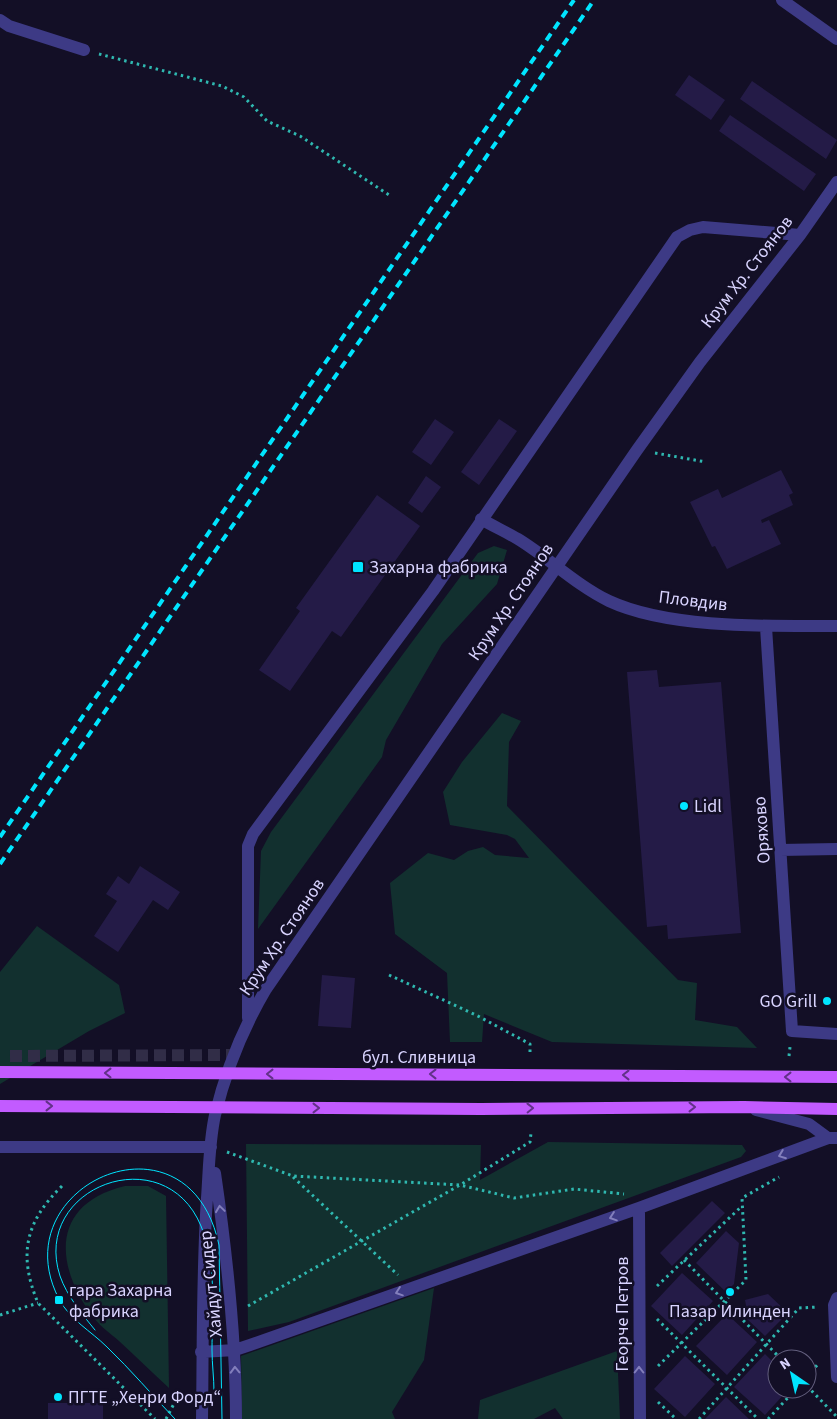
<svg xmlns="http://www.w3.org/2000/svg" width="837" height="1419" font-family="'Source Sans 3',sans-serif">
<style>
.green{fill:#12302f}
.building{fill:#241b47}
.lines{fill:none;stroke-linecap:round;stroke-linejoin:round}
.minor-tunnel{stroke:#312d47;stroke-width:12;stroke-dasharray:12 6;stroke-linecap:butt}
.path{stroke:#2fb8b0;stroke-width:3;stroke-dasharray:2.5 4;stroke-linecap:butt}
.minor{stroke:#3d3a85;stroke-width:12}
.major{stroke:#c25bff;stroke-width:12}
.tram{stroke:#00e5ff;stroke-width:1}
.rail{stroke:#00e5ff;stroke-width:4;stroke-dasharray:8 6;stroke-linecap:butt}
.oneway{stroke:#623188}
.oneway2{stroke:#837fbc}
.poi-dot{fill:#00e5ff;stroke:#130f26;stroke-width:2}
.labels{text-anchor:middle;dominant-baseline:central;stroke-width:5;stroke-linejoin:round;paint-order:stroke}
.street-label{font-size:18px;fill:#d9d4ff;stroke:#130f26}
.poi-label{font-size:18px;fill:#d9d4ff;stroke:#130f26;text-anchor:start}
</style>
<rect width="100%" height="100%" fill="#130f26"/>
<path class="green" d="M494 546 507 550 497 584 442 644 386 740 382 757 258 929 261 851 271 832 478 553Z
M502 713 521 721 509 742 507 806 678 980 697 983 695 1020 737 1027 757 1048 552 1042 484 1014 482 1042H450L447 973 395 934 390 883 428 853 454 860 468 851 483 847 495 855 529 858 515 839 507 835 450 825 443 792 462 762Z
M37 926 119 985 125 1013 89 1031 0 1084V972Z
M548 1142 742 1145 746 1151 741 1157 289 1322 248 1331 246 1144 481 1145 480 1180Z
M125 1186H148L166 1196 169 1388C152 1372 136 1357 119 1341 111 1334 101 1327 94 1318 54 1266 50 1204 125 1186Z
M434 1288 424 1360 392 1412 395 1419H242L241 1356Z
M617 1351 620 1419H563L555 1408 534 1419H478L480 1400Z"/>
<path class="building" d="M689 75 725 100 711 120 675 95Z
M752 81 837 140 826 159 740 99Z
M730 115 816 174 804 191 719 131Z
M435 419 454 432 431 465 412 452Z
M499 419 517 431 479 485 461 472Z
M781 470 793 493 789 495 793 505 761 520 762 523 769 520 781 544 727 569 715 546 712 547 690 502 718 489 722 498Z
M426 476 441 487 422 513 408 503Z
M377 495 420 526 341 637 332 631 290 691 259 670 300 611 296 608Z
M657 670 659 687 721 682 741 933 668 939 667 925 647 927 627 672Z
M140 866 180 892 168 910 153 900 118 952 94 936 117 901 106 894 118 876 129 884Z
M322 975 355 978 351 1028 318 1026Z
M712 1201 725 1213 672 1266 660 1253Z
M726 1231 739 1243 734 1284 726 1292 696 1263Z
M682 1273 713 1301 682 1335 651 1306Z
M768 1294 788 1313 765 1336 746 1318 748 1316 745 1300Z
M727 1314 757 1342 727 1375 696 1346Z
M765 1354 777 1366V1389H785L786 1392 765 1415 734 1387Z
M685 1356 715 1384 685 1417 654 1389Z
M726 1397 749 1419H705Z
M48 1403H103V1419H48Z"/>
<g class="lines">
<path class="minor-tunnel" d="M10 1056 234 1055"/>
<path class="path" d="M99 54 222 86 244 97 267 121 300 136 389 195
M655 453 706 462
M389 975 476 1015 530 1044V1055
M789 1056 790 1047
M227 1152 293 1176 460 1185 514 1198 574 1189 624 1194
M293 1177 398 1275
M62 1186C25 1222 18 1255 38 1303L155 1419
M684 1260 781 1359
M657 1286 742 1206
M248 1306 460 1185 530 1142 531 1133
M0 1315 38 1303
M657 1319 758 1419
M658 1366 746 1280 742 1198 779 1177
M807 1377 818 1364
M807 1386 837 1417
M658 1402 676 1419
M166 1419 179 1394H183
M699 1419 799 1308 817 1307
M768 1419 796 1389"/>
<path class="minor" d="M782 0 837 39
M0 20 9 26 84 50
M481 519C493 526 506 532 518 539 549 558 576 585 609 601 669 629 771 626 837 626
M766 627 792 1031 837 1034
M780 850 837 849
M248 1018V846L253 834 433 591 677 237 690 230 703 227 800 235
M756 1110 809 1124 828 1138H837
M0 1147H211
M215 1173C227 1255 236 1336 236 1419
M639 1208 640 1419
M837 1298 834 1305 837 1377
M201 1352 235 1350 250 1345 639 1208 828 1138
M202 1419C203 1345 202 1272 207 1198 209 1171 209 1142 215 1115 226 1070 243 1028 266 989L637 450 700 362 800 235 837 182"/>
<path class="major" d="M0 1072 837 1077
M0 1106 481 1109 744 1107 837 1109"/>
<path class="tram" d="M95 1330C82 1314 67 1296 60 1276 31 1187 164 1137 201 1226 217 1264 212 1310 212 1350 212 1364 214 1378 214 1392
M175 1419C152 1395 131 1370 107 1347 91 1331 70 1320 59 1299 0 1186 188 1101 219 1245L222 1419"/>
<path class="rail" d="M0 837 574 0
M0 864 594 0"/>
</g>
<defs><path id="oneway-chevron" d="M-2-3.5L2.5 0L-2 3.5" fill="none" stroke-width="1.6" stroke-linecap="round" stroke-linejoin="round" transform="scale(1.25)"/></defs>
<g class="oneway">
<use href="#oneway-chevron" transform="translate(108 1073) rotate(-180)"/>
<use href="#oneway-chevron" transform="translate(270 1074) rotate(-180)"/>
<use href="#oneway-chevron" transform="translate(433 1074) rotate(-180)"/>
<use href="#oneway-chevron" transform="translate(626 1075) rotate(-180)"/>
<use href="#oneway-chevron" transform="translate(788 1077) rotate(-180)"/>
<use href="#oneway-chevron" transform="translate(49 1106)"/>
<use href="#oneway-chevron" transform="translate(692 1107)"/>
<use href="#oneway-chevron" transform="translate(316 1108)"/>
<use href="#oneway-chevron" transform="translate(530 1108) rotate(-1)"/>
</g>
<g class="oneway2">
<use href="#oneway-chevron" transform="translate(782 1155) rotate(159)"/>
<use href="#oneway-chevron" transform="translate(220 1209) rotate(-98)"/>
<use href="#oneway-chevron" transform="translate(613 1217) rotate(161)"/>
<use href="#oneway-chevron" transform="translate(399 1292) rotate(161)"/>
<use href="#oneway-chevron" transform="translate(235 1370) rotate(-92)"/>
<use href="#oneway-chevron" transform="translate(639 1370) rotate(-90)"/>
</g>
<g class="poi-dot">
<rect x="352" y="561" width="12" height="12" rx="2.5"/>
<circle cx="684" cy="806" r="5"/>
<circle cx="827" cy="1001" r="5"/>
<circle cx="730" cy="1292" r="5"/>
<rect x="54" y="1295" width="10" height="10" rx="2.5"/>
<circle cx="58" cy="1397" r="5"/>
</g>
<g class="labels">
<g class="street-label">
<text transform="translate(747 272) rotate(-52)">Крум Хр. Стоянов</text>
<text transform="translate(693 601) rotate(7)">Пловдив</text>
<text transform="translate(511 602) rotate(-56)">Крум Хр. Стоянов</text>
<text transform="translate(762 830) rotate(-94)">Оряхово</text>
<text transform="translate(282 937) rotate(-56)">Крум Хр. Стоянов</text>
<text x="419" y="1057">бул. Сливница</text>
<text transform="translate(211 1284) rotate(-96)">Хайдут Сидер</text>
<text transform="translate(622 1314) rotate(-90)">Георче Петров</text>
</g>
<g class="poi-label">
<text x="369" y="567">Захарна фабрика</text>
<text x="694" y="806">Lidl</text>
<text x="817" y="1001" text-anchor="end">GO Grill</text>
<text x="69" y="1290">гара Захарна<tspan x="69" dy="21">фабрика</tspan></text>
<text x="730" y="1311" text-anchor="middle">Пазар Илинден</text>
<text x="68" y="1397">ПГТЕ „Хенри Форд“</text>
</g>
</g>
<g transform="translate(792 1374) rotate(326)"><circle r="24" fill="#130f26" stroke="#625e7d"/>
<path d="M0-4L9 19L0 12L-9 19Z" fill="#00e5ff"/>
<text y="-8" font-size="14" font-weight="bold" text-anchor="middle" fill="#d9d4ff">N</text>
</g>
</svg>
